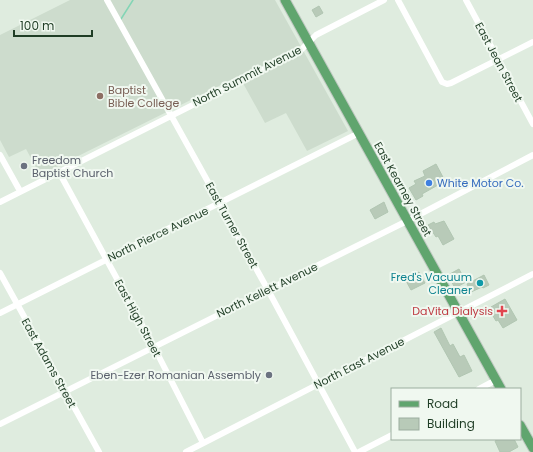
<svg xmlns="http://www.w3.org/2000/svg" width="533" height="452" font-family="Poppins,sans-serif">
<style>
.built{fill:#cddccd}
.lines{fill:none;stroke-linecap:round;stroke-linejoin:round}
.stream{stroke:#83d5b5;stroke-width:1.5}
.building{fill:#b8cab8;stroke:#b1c6b2}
.primary-casing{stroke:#c0c9c2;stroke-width:11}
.street{stroke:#fff;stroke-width:6}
.primary{stroke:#60a56e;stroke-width:9}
.education-dot{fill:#8d6e63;stroke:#f0f8f0;stroke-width:1.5}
.worship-dot{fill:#6b7280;stroke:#f0f8f0;stroke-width:1.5}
.shop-dot{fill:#3f7fe0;stroke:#f0f8f0;stroke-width:1.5}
.culture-dot{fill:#0f9aa8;stroke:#f0f8f0;stroke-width:1.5}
.health-dot{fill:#e0444e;stroke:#f0f8f0;stroke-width:1.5}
.labels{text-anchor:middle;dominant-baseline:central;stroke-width:4;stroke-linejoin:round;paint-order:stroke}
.street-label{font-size:11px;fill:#1f3d25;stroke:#f0f8f0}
.education-label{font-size:11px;fill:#785e54;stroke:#f0f8f0;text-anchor:start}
.worship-label{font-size:11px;fill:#5b616d;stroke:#f0f8f0;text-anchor:start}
.shop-label{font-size:11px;fill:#366cbe;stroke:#f0f8f0;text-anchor:start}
.culture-label{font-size:11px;fill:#0d838f;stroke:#f0f8f0;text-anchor:end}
.health-label{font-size:11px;fill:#be3a42;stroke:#f0f8f0;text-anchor:end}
</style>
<rect width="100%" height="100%" fill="#dfecdf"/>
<path class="built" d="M70 0H275L348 131 307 151 286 113 265 123 239 76 40 175 26 149 9 157 0 140V35Z"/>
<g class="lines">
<path class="stream" d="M121 19 133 0"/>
</g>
<path class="building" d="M319 6 323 13 316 17 312 10Z
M436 164 445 181 422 194 423 196 416 200 409 188 416 184 414 181 425 176 423 171Z
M384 202 388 212 375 219 370 210Z
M444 221 454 239 443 245 438 236 436 237 428 225 434 222 435 224Z
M459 269 466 282 455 288 448 275Z
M419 272 425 283 411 290 405 279Z
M484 275 489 285 483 288 482 287 471 292 467 284Z
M505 299 517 320 503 328 498 320 496 321 493 316 495 315 491 307Z
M441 328 450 346 453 344 460 357 464 355 472 371 459 377 434 332Z
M499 439H514L518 447 509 452H500L495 441Z"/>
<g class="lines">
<defs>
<path id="primary" d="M285 0 501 389
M520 425 533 448"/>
</defs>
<use href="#primary" class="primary-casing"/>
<path class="street" d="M107 0 268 290 355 452
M398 0 442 82 447 84 451 83 533 42
M466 0 533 124
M0 155 20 191
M59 172 154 347 203 443
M0 202 300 51 316 35 384 0
M0 273 99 452
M0 313 359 133
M479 389 496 380
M0 424 268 290 407 221 533 155
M186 452 533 274
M359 452 392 435"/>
<use href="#primary" class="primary"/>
</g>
<circle class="education-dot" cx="100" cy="96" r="4"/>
<g class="worship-dot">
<circle cx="24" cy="166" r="4"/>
<circle cx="269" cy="375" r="4"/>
</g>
<circle class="shop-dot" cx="429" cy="183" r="4"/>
<circle class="culture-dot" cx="480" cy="283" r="4"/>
<path class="health-dot" d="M500 305h4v4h4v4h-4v4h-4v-4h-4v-4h4z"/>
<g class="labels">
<g class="street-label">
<text transform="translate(499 62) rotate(62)">East Jean Street</text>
<text transform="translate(247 76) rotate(-27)">North Summit Avenue</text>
<text transform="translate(403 189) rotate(61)">East Kearney Street</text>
<text transform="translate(232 225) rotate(61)">East Turner Street</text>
<text transform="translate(158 234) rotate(-26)">North Pierce Avenue</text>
<text transform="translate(267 290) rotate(-26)">North Kellett Avenue</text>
<text transform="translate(138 318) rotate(62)">East High Street</text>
<text transform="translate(49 363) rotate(61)">East Adams Street</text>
<text transform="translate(359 363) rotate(-27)">North East Avenue</text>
</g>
<g class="education-label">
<text x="108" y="90">Baptist<tspan x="108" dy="13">Bible College</tspan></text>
</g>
<g class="worship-label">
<text x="32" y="160">Freedom<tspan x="32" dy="13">Baptist Church</tspan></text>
<text x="261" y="375" text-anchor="end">Eben-Ezer Romanian Assembly</text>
</g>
<g class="shop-label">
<text x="437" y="183">White Motor Co.</text>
</g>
<g class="culture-label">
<text x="472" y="277">Fred's Vacuum<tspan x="472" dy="13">Cleaner</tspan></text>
</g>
<g class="health-label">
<text x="493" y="311">DaVita Dialysis</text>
</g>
</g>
<rect x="391" y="388" width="130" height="52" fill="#f0f8f0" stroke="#9cad9f"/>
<rect x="399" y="401" width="20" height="6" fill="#60a56e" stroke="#9cad9f"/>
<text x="427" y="408" font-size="12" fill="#1f3d25">Road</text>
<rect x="399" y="418" width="20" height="12" fill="#b8cab8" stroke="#9cad9f"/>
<text x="427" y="428" font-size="12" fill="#1f3d25">Building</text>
<path d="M14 30v6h78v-6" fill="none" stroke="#1f3d25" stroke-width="2"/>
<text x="20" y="30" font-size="12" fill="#1f3d25" stroke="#f0f8f0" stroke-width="3" paint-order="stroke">100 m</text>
</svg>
